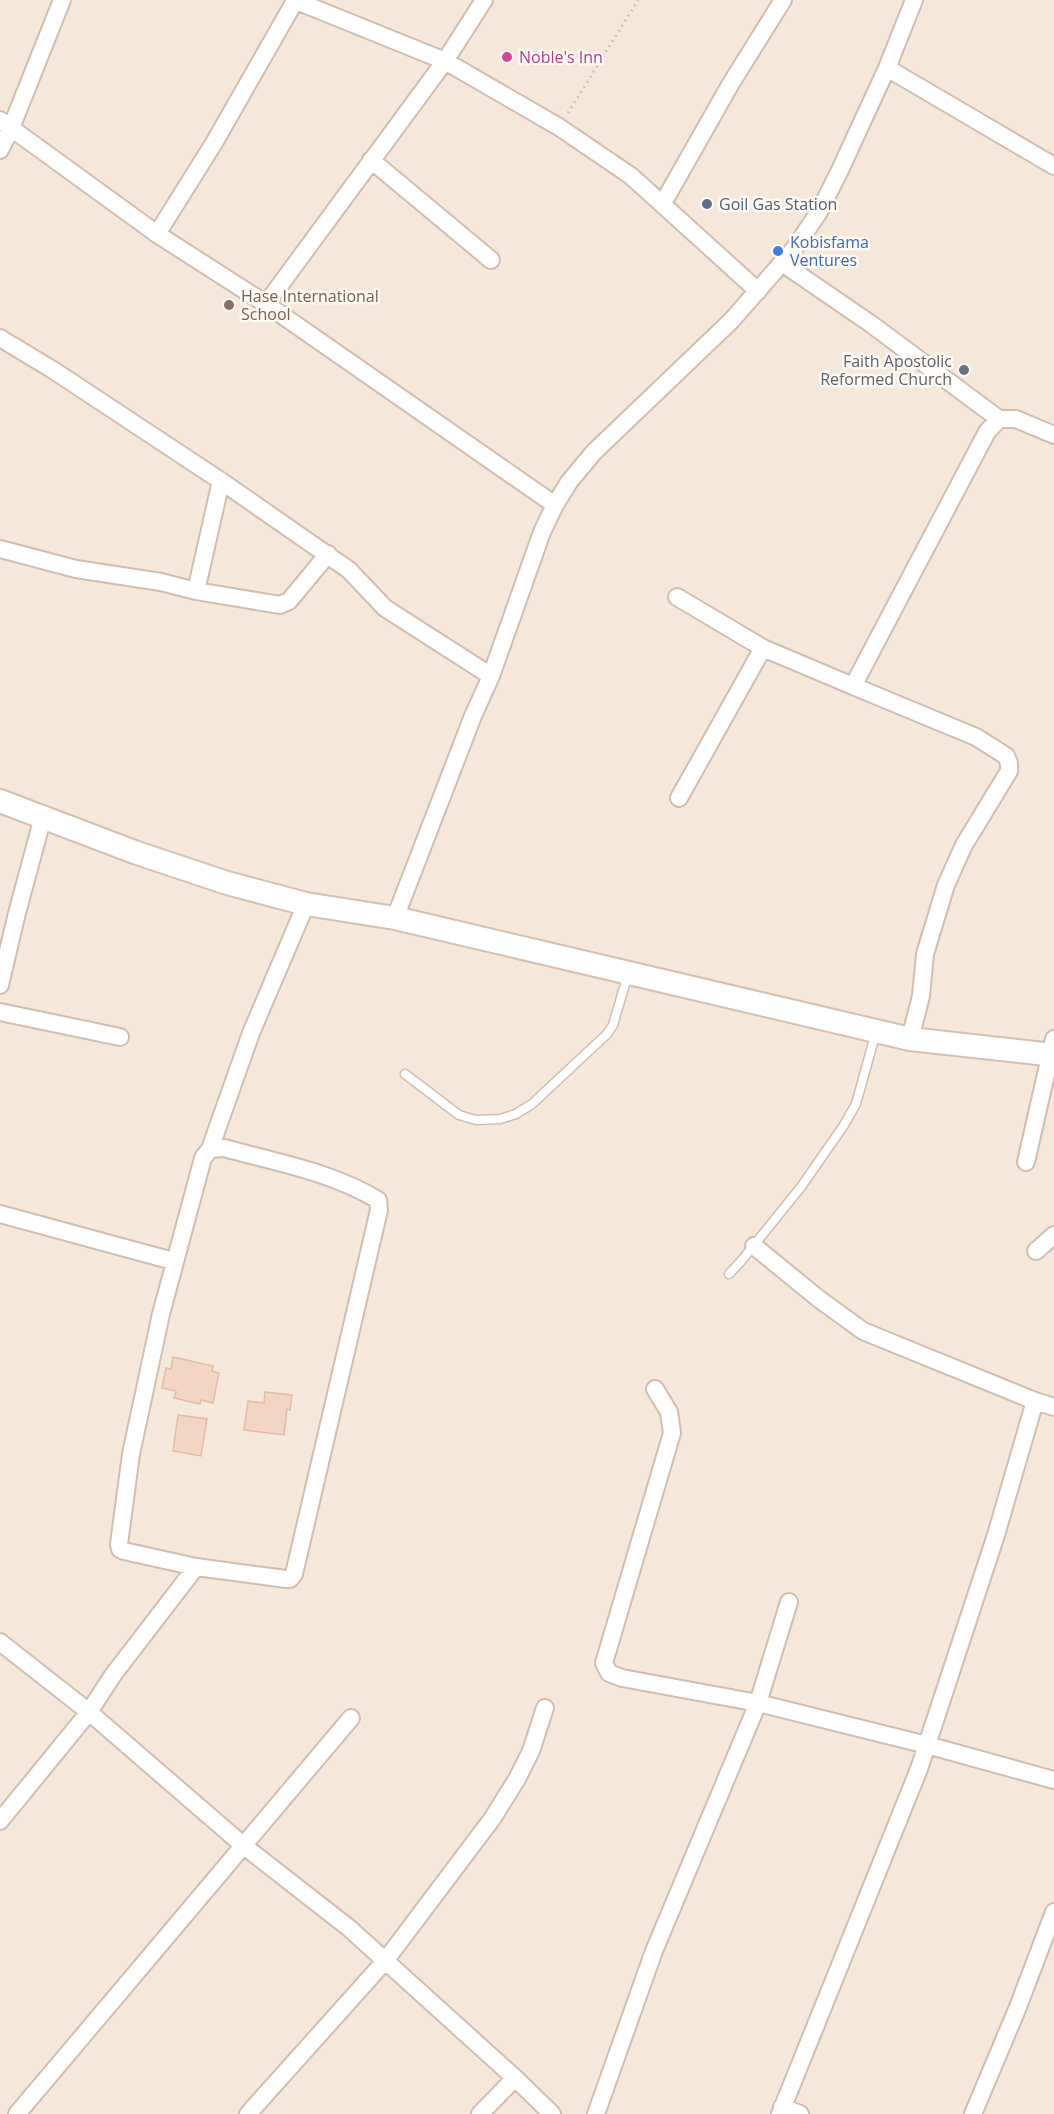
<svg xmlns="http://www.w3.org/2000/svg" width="1054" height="2114" font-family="'Open Sans',sans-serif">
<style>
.residential{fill:#f5e8da}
.building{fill:#f3d5c3;stroke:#e6bba3;stroke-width:1.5}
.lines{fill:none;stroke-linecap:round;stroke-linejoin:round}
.lane-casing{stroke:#d1beb0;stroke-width:11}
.street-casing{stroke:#d1beb0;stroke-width:20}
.secondary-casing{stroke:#d6c0b0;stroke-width:26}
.path{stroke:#d9b8a5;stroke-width:3;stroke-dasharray:1.5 4.5;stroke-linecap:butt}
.lane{stroke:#fff;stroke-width:8}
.street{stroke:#fff;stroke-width:16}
.secondary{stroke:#fff;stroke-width:22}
.hotel-dot{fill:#d1479c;stroke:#fffaf3;stroke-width:2}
.service-dot{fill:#5c6f8a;stroke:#fffaf3;stroke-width:2}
.shop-dot{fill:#3f7fe0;stroke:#fffaf3;stroke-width:2}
.education-dot{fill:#8d6e63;stroke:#fffaf3;stroke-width:2}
.worship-dot{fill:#6b7280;stroke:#fffaf3;stroke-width:2}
.labels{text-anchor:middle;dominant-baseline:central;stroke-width:5;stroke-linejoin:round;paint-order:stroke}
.hotel-label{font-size:16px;fill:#b23c85;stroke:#fffaf3;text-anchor:start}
.service-label{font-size:16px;fill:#4e5e75;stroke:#fffaf3;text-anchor:start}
.shop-label{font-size:16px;fill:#366cbe;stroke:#fffaf3;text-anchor:start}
.education-label{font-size:16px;fill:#785e54;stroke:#fffaf3;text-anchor:start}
.worship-label{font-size:16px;fill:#5b616d;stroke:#fffaf3;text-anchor:end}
</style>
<rect width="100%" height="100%" fill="#fdf6ec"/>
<path class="residential" d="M0 0H1054V2114H0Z"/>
<path class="building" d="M173 1357 213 1366 212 1371 219 1373 213 1403 201 1400 200 1404 174 1398 176 1391 162 1388 166 1368 171 1369Z
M265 1392 292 1395 290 1410 287 1409 284 1435 244 1430 248 1401 264 1403Z
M178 1415 207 1419 201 1456 173 1451Z"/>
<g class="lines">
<defs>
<path id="lane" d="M405 1074 459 1115 476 1120 500 1119 516 1114 532 1104 607 1034 613 1025 628 974
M729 1274 742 1260 801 1187 844 1125 856 1104 876 1032"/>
<path id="street" d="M294 0 445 61 559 127 631 176 758 291
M887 68 1054 166
M0 120 157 234 266 304 555 505
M0 150 11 128 62 0
M371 160 491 260
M663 203 730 85 783 0
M157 234 214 143 295 1
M782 263 871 324 999 419
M266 304 445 61 484 0
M0 338 53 370 221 481 349 570 385 608 491 676
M0 549 76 569 161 582 196 591 280 605 289 601 328 554
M196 591 221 481
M677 597 763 648 853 686 987 432 999 419H1016L1054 435
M853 686 976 737 1006 756 1009 763V771L964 845 946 885 925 954 921 996 910 1039
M679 798 763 648
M395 918 473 716 491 676 542 532 555 505 569 482 594 452 731 321 794 249 819 212 840 170 887 68 914 0
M0 985 17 913 43 817
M0 1012 120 1037
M210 1149 251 1033 306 904
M1026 1162 1054 1039
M0 1214 173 1261
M754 1246 819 1299 863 1331 1035 1401 1054 1407
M1036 1251 1054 1235
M789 1602 758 1703 927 1745 1054 1780
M0 1642 89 1712 244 1846 349 1928 515 2078 552 2114
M0 1821 89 1712 113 1675 196 1567 124 1551 120 1549 119 1544 131 1454 161 1314 203 1158 210 1149 224 1148C275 1162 332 1172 378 1200L379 1210 294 1574 290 1579H286L196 1567
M782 2107 800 2114
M17 2114 351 1718
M248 2114 385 1961 492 1819 517 1779 531 1751 545 1708
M480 2114 515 2078
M596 2114 654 1951 758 1703 622 1678 609 1673 604 1663 672 1433 669 1412 655 1389
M780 2114 919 1769 996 1535 1035 1401
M973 2114 1018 2007 1054 1912"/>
<path id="secondary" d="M0 801 137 853 227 883 306 904 395 918 910 1039 1054 1055"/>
</defs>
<use href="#lane" class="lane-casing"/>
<use href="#street" class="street-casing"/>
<use href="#secondary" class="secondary-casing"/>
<path class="path" d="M568 113 638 0"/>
<use href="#lane" class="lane"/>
<use href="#street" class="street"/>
<use href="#secondary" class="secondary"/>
</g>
<circle class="hotel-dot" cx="507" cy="57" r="6"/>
<circle class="service-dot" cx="707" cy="204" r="6"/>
<circle class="shop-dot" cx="778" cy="251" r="6"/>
<circle class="education-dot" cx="229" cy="305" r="6"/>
<circle class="worship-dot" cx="964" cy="370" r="6"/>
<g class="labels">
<g class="hotel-label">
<text x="519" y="57">Noble's Inn</text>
</g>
<g class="service-label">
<text x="719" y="204">Goil Gas Station</text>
</g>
<g class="shop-label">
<text x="790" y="242">Kobisfama<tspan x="790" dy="18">Ventures</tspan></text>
</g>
<g class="education-label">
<text x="241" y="296">Hase International<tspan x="241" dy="18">School</tspan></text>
</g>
<g class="worship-label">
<text x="952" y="361">Faith Apostolic<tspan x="952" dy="18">Reformed Church</tspan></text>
</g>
</g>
</svg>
